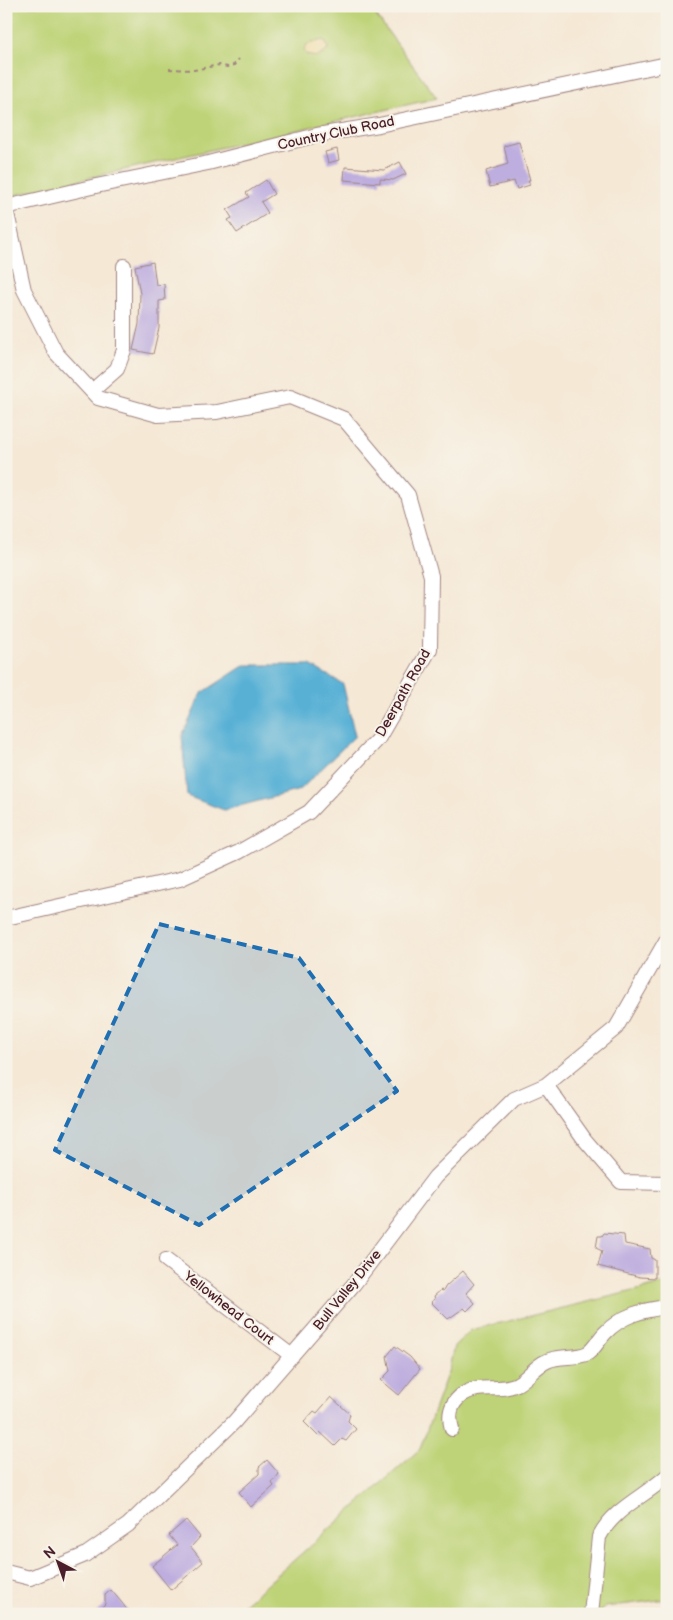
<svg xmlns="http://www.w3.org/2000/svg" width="673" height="1620" font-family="'Balsamiq Sans',sans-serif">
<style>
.green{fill:#bed377;stroke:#847951}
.sand{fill:#eeda9e;stroke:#9c7c64}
.water{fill:#58b1d5;stroke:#516880}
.building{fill:#beaedf}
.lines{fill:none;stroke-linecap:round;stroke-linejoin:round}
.minor-casing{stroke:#a08480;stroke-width:16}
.path{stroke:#a08480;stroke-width:2;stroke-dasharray:4 4;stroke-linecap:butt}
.minor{stroke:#fff;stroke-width:14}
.marked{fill:#1f6fb2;fill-opacity:0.2;stroke:#1f6fb2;stroke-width:4;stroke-dasharray:10 6;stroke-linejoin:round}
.labels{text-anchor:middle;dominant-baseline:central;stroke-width:4;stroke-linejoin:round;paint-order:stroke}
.street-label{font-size:14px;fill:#4a1f2b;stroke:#f7f3e8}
</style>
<rect width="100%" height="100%" fill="#f7f3e8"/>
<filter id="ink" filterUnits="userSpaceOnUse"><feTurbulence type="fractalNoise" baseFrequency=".02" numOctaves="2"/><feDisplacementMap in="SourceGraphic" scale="10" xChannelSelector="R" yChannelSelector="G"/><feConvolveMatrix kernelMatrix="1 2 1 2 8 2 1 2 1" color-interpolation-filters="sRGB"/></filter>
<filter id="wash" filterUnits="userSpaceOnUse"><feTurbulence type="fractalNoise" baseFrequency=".0096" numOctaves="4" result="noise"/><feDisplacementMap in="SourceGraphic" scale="20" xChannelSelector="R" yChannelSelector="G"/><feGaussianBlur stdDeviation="1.12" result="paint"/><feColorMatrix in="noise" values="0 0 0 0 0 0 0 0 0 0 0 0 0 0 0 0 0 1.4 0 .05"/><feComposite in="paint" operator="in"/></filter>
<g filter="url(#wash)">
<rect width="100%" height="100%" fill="#f5e8d5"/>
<path class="green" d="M6 6H369L437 98 6 197Z
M667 1283V1599L605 1607 598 1614H233L420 1449 449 1369 454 1346 471 1330Z"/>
<path class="sand" d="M322 40 326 43 328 49C321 57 317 58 307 55L304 51 306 45Z"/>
<path class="water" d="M245 665H310L343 684 355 736 300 790 224 810 187 796 182 736 202 693Z"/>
<g id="blocks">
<path class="building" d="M519 142 530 180H528L530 185 517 189 514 181 490 187 486 171 508 164 504 146Z
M337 149 339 160 328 163 325 152Z
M400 162 406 174 393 180 380 179V183L344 180 345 167 384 170Z
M266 180 274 194 261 202 268 213 237 233 228 220 232 218 227 210 249 197 246 193Z
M153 262 156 285 164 284 165 300 159 301V328L153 354 133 350 139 324 140 294 135 266Z
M604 1233 624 1235 625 1244 650 1249 651 1258 655 1260V1278L640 1277 598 1266 602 1251 596 1248 598 1236H602Z
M463 1271 474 1284 466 1293 475 1303 467 1311 464 1308 448 1319 431 1302 435 1299 434 1296 441 1290 443 1291 446 1286Z
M395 1346 410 1357 420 1369 399 1395 381 1380 390 1371 387 1356Z
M331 1397 350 1414 348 1421 356 1429 346 1441 342 1439 335 1446 320 1432 317 1435 304 1422 314 1411 317 1413Z
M267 1460 279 1474 272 1483 274 1486 251 1507 239 1492 259 1474V1467Z
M186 1520 200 1537 191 1547 203 1562 171 1590 152 1566 177 1545 169 1535Z
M111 1590 122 1603 130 1614H95L105 1604V1595Z"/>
</g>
</g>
<g filter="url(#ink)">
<use href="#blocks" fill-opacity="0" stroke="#a08480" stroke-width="1"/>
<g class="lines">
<defs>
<path id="minor" d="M6 207 96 186 208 163 317 135 379 125 667 64
M6 209 24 290 56 353 98 398 158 415 217 412 290 397 344 419 408 495 431 576 430 649 378 739 309 812 239 852 180 879 6 918
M92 391 117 369 124 350V266
M546 1085 616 1028 667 939
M166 1260 292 1356
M452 1429C448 1415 450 1404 462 1395 478 1383 499 1393 517 1384 528 1378 535 1366 547 1361 559 1355 577 1359 588 1353 595 1348 599 1339 605 1333 622 1315 643 1310 667 1307
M6 1572 30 1578 85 1555 128 1525 234 1422 354 1284 435 1177 514 1099 546 1085 585 1140 621 1182 667 1183
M591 1614 599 1537C614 1508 644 1497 667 1476"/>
</defs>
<use href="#minor" class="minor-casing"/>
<path class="path" d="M148 7 149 6
M169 69 194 70 219 65 227 67 234 65 239 59"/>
<use href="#minor" class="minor"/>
</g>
</g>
<path class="marked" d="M159 924 299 958 397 1091 199 1225 55 1150Z"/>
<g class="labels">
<g class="street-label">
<text transform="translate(336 133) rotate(-12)">Country Club Road</text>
<text transform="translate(403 693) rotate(-61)">Deerpath Road</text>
<text transform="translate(347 1290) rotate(-51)">Bull Valley Drive</text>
<text transform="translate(229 1308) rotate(38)">Yellowhead Court</text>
</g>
</g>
<rect width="673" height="1620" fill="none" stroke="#f7f3e8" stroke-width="25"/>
<g transform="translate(58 1562) rotate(319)" stroke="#f7f3e8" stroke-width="4" paint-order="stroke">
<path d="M0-4L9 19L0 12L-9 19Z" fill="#4a1f2b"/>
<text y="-8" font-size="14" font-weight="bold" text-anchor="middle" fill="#4a1f2b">N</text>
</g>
</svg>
